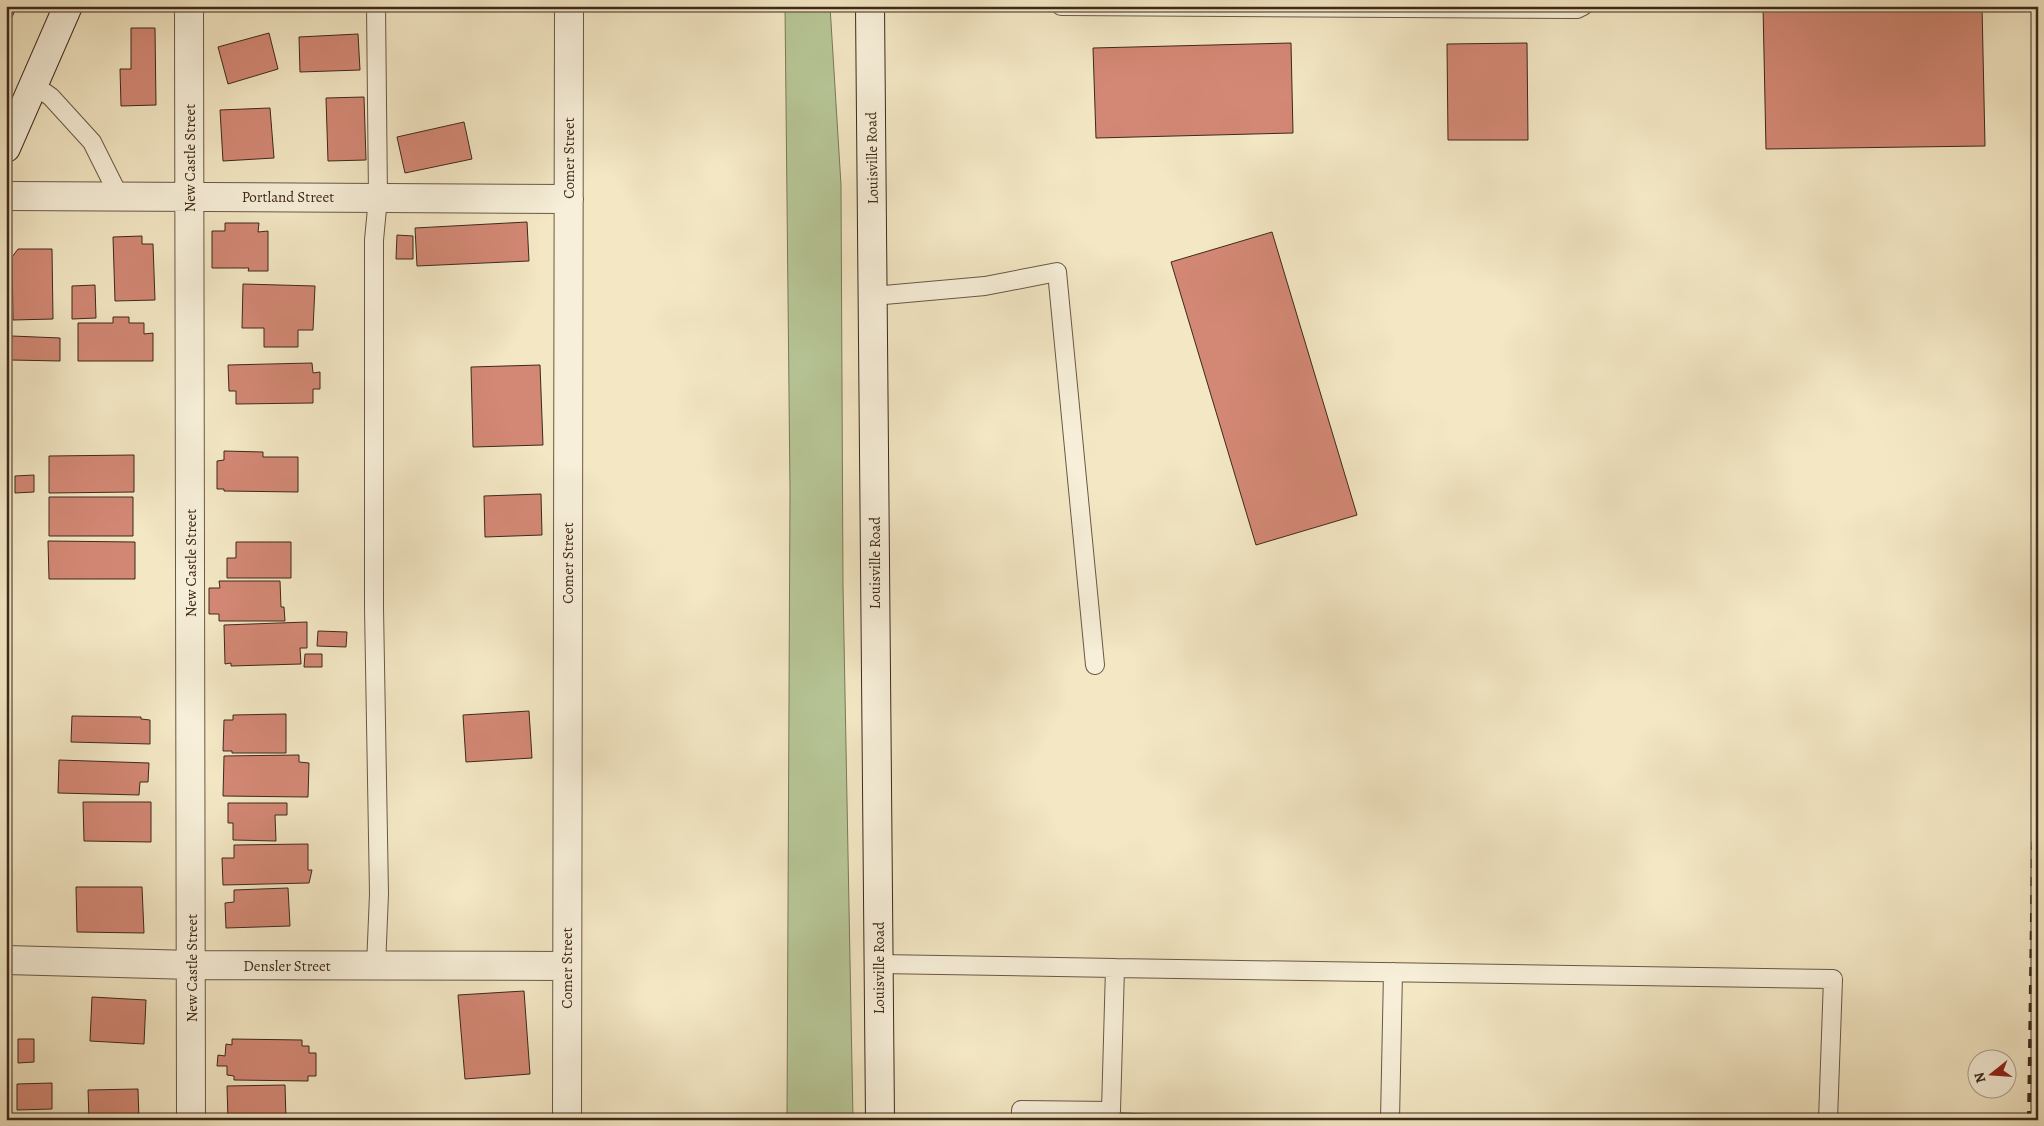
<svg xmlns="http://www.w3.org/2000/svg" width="2044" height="1126" font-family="Alegreya,serif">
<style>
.green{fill:#b7c697;stroke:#7a7859}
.building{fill:#d38875;stroke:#3d291b}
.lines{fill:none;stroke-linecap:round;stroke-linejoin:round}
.lane-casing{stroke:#6a5845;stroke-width:20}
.street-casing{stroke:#6a5845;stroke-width:30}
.secondary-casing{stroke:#3d291b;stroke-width:30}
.lane{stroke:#f7efd9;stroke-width:18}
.street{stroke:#f7efd9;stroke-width:28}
.secondary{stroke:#f7efd9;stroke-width:28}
.rail{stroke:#3d291b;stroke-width:4;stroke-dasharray:9 9;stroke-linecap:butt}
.labels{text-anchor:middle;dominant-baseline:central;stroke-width:4.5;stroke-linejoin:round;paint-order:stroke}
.street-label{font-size:15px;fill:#3d291b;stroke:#f7efd9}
</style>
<rect width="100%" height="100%" fill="#f3e7c4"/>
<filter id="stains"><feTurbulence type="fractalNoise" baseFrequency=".004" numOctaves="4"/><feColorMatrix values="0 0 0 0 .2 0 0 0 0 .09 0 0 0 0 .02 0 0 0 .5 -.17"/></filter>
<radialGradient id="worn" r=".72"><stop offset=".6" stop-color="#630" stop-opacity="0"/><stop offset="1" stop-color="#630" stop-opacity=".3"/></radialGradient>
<path class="green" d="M785 6H830L841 185 843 586 853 1120H787L790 490Z"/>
<path class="building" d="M6 6H17L12 17 6 14Z
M1763 6H1982L1985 146 1766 149Z
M131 28H155L156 105 121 106 120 69H131Z
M269 33 278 69 228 84 218 47Z
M358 34 360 70 300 72 299 37Z
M1291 43 1293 133 1096 138 1093 48Z
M1527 43 1528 140H1448L1447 44Z
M364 97 366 160 328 161 326 98Z
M270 108 274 158 223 161 220 110Z
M464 122 472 159 405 173 397 137Z
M527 222 529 261 417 266 415 228Z
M225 223H259L258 232 268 231V271H248L249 268H212V231H225Z
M1272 232 1357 515 1256 545 1171 262Z
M397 235 413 236V259H396Z
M142 236V244H153L155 300 115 301 113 237Z
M18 249H52L53 319 13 320 12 257Z
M243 284 315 286 313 330H298V347H264V328H242Z
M95 285 96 318 72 319V286Z
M113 317H129V323H144V334L153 333V361H78V323H113Z
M12 336 60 338V361L11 360Z
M312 363 313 373 320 372V389H313V403L236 404V391H229L228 365Z
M540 365 543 445 473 447 471 367Z
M224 451 263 452V457H298V492L224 491V489H217V461L224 460Z
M134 455V492L49 493V456Z
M34 475V492L15 493V476Z
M541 494 542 535 485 537 484 496Z
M49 497H133V536H49Z
M48 541 135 542V579H49Z
M236 542H291V578H227V558H236Z
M219 581H280L281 607H284L285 621H219V614H209V588H220Z
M307 622V648H300L301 664 231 666V663L225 664 224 625Z
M318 631 347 632 346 647 317 646Z
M305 654H322V667H304Z
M529 711 532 758 466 762 463 715Z
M286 714V753H232V751H223L224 720H233V715Z
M72 716 141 717V719L150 720V744L71 742Z
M299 755V762L309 763 308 797 223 796 224 756Z
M59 760 149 763 148 782H140L139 795 58 793Z
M83 802H151V842L84 841Z
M228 803H287V815H275L276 841 233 840V823H228Z
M308 844V870H312L309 883 223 885 222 858H234V845Z
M76 887H142L144 933 77 932Z
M288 888 290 926 226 928 225 903 234 902V890Z
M524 991 530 1074 465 1079 458 995Z
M92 997 146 1000 144 1044 90 1041Z
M18 1039H34V1062L18 1063Z
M232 1039 302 1040V1046H309V1053H316V1076H308V1081L234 1080V1076L227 1075V1066H217L218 1055 225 1056 226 1044 232 1045Z
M52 1083V1109L17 1110V1084Z
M285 1085 286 1120H228L227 1086Z
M138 1089 139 1120H89L88 1090Z
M1121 1113 1281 1119 1121 1120Z"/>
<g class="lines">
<defs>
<path id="lane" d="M376 6 378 198 374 240V608L379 894 376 966
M1061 6 1577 9 1583 6
M34 85 51 97 92 142 119 196
M873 296 985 286 1057 272 1095 665
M879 964 1115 968 1111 1111 1021 1110V1120
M1115 968 1833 979 1828 1120
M1390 1120 1393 972"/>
<path id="street" d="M189 6 191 1120
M6 196 569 199
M6 960 192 965 567 966
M567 1120 569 6"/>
<path id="secondary" d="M870 6 880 1120
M6 148 68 6"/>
</defs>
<use href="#lane" class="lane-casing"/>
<use href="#street" class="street-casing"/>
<use href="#secondary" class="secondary-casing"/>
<use href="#lane" class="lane"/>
<use href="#street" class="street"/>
<use href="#secondary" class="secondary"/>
<path class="rail" d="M2029 1120 2033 849 2038 777"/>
</g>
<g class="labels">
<g class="street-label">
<text transform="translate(190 158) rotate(-90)">New Castle Street</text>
<text transform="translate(569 158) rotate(-90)">Comer Street</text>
<text transform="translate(872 158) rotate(-91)">Louisville Road</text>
<text x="288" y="197">Portland Street</text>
<text transform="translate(191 563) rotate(-90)">New Castle Street</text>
<text transform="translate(568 563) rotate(-90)">Comer Street</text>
<text transform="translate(875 563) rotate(-90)">Louisville Road</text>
<text x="287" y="966">Densler Street</text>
<text transform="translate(192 968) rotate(-90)">New Castle Street</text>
<text transform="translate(567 968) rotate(-90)">Comer Street</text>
<text transform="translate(879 968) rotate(-90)">Louisville Road</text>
</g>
</g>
<rect width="2044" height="1126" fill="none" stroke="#f3e7c4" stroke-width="25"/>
<rect x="8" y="8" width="2029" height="1111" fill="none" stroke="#3d291b" stroke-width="2.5"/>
<rect x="12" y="12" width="2019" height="1101" fill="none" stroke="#3d291b"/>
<g transform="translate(1992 1074) rotate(253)"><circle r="24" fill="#f7efd9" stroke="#ada08d"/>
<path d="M0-4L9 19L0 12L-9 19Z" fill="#8f2418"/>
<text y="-8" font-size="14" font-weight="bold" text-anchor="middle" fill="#3d291b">N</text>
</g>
<rect width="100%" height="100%" filter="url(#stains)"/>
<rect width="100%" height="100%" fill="url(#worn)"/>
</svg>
